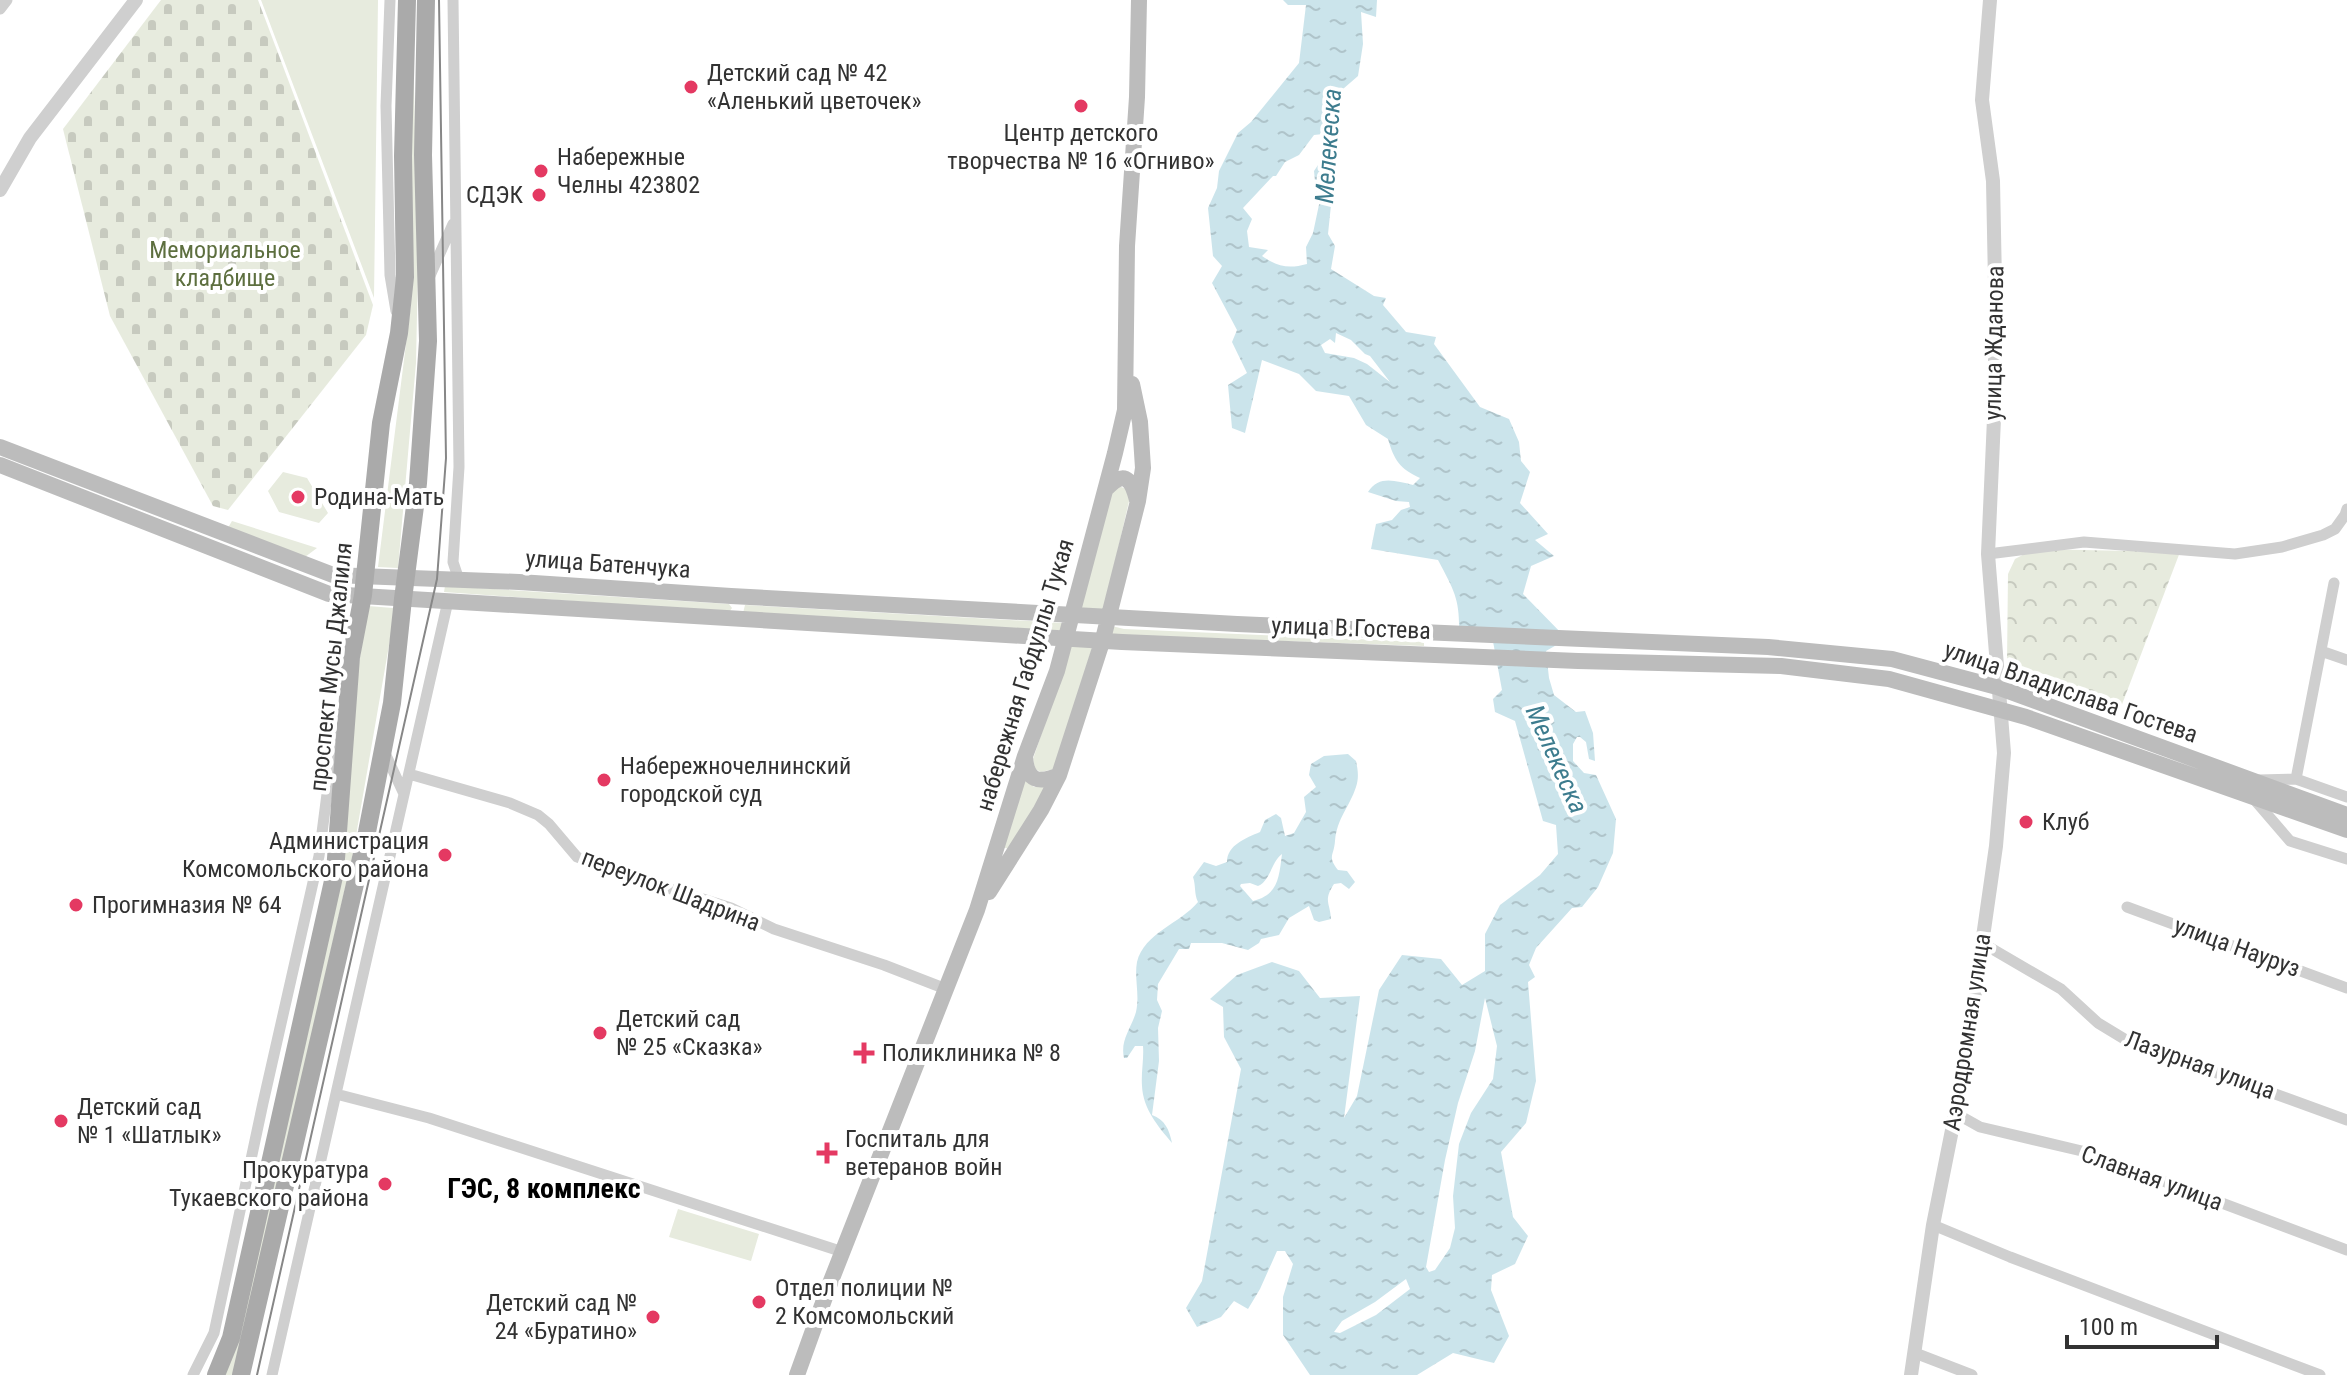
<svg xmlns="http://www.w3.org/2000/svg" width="2347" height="1375" font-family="'Roboto Condensed',sans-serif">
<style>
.green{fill:#e7ebde}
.forest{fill:url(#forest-crowns)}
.cemetery{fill:url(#cemetery-stones)}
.water{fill:url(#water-ripples);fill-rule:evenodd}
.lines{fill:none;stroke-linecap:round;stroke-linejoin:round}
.minor{stroke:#cfcfcf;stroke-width:11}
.tertiary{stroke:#cfcfcf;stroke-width:14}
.secondary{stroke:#bcbcbc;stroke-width:16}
.primary{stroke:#aaa;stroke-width:18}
.tram{stroke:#878787;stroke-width:2}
.poi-dot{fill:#e43962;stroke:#fff;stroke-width:3}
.labels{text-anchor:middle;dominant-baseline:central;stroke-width:8;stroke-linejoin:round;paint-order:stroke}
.poi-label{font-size:24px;fill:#323232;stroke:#fff;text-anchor:start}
.park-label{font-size:24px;fill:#5d6f3f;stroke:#fff}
.street-label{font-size:24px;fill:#323232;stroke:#fff}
.water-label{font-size:26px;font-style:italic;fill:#3d7c8e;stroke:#fff}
.quarter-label{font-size:28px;font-weight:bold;fill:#000;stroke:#fff}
</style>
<defs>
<pattern id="forest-crowns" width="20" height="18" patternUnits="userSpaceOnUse" patternTransform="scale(2)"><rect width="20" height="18" fill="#e7ebde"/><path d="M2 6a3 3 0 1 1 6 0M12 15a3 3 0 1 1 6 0" fill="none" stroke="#c7cabf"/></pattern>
<pattern id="cemetery-stones" width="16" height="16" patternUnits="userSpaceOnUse" patternTransform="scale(2)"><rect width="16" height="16" fill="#e7ebde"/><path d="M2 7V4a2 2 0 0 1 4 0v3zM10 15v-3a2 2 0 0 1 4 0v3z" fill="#c7cabf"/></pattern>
<pattern id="water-ripples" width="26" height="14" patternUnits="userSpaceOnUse" patternTransform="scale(2)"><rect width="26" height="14" fill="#cbe4eb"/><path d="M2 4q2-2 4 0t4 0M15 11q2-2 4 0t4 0" fill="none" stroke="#afc4ca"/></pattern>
</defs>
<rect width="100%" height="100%" fill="#fff"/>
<path class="green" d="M261 0H378L374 298Z
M412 0 418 264 416 363 398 568 378 567 411 304Z
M283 472 307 478 328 513 319 523 279 512 268 491Z
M1119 486 1126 489 1130 497 1103 614 1079 611 1110 492Z
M232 521 317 548 301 560 226 531Z
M445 586 729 604 732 608 729 612 444 592Z
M745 605 1064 623 1062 631 743 613Z
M368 606 393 608 392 628 353 853 242 1341 234 1375H225L343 868 359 663Z
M1112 626 1124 629 1424 642V646L1122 635 1110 634Z
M1071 645H1093L1054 769 1041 772 1035 769 1033 759Z
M1025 780 1034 787H1047L1009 849 1002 847Z
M678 1209 759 1234 751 1261 669 1237Z"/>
<path class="forest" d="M2034 549 2180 552 2121 707 2036 671 2014 669 2007 661 2008 574 2015 559Z"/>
<path class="cemetery" d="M161 0H258L373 305 366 335 228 510 213 506 110 316 63 129Z"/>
<path class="water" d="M1283 0H1377L1376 17 1361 12 1363 44 1358 76 1343 89 1328 234 1335 246 1331 269 1374 296 1386 298 1383 305 1406 332 1436 337 1434 344 1480 407 1509 419 1519 442 1521 461 1530 472 1520 503 1548 534 1535 540 1554 556 1531 566 1523 594 1567 639 1546 651 1549 678 1554 695 1576 712 1585 711 1593 733 1595 761 1589 759 1586 742 1580 737H1577L1573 744V761L1584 773 1596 775 1616 819 1613 853 1598 887 1582 907 1572 908 1536 948 1529 965 1535 977 1528 982 1536 1081 1526 1123 1501 1152 1513 1217 1528 1236 1515 1264 1492 1275 1491 1290 1509 1336 1494 1363 1453 1353 1417 1375H1310L1283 1335V1297L1293 1264 1285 1251H1277L1260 1289 1248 1309 1234 1301 1221 1317 1197 1327 1186 1308 1202 1281 1241 1069 1224 1037 1223 1007 1210 999 1237 975 1272 962 1299 971 1320 998 1360 996 1344 1118 1357 1096 1379 990 1402 955 1441 959 1462 985 1485 971V934L1500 905 1540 875 1558 854 1556 825 1543 821 1515 721 1495 712 1493 699 1502 690 1492 636 1459 638C1460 600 1456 594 1438 560L1371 549 1376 524 1392 520 1401 510 1410 507 1409 502 1396 501 1368 492C1379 475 1395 481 1413 485L1420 478C1400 469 1394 460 1388 439L1366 425 1349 396 1316 391 1299 374 1262 360 1245 433 1232 428 1228 385 1247 373 1232 342 1237 330 1212 283 1222 266 1213 256 1208 208 1217 188 1219 171 1238 133 1251 122 1299 63 1306 5H1288ZM1323 134 1324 156 1314 171 1316 191 1320 200 1313 233 1306 247 1307 264C1289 269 1278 267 1262 256L1268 250 1249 247 1247 231 1252 219 1243 208 1273 176H1276L1285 162 1299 155 1314 135ZM1336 333 1351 340 1365 354 1370 356 1390 382 1367 364 1354 358 1325 353 1321 345 1330 339 1335 343ZM1485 998 1497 1046 1493 1079 1471 1113 1459 1144 1453 1196 1455 1228 1450 1248 1435 1270 1429 1272 1426 1267 1445 1160 1458 1103 1475 1051ZM1406 1279 1410 1289 1376 1315 1340 1333 1334 1332 1342 1321 1375 1302Z
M1348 754 1356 761C1358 770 1359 778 1356 787 1349 808 1337 818 1335 841 1334 856 1327 856 1338 870L1347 871 1355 882 1349 889 1341 883 1334 884C1323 901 1330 902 1331 919L1319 922 1314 920 1309 906 1289 918 1279 935 1261 939 1259 943 1248 950 1222 943H1191L1189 949H1179L1158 984 1157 1000 1162 1011 1158 1028 1159 1061 1152 1115C1165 1120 1169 1129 1172 1143 1158 1126 1143 1109 1142 1086 1141 1072 1144 1060 1143 1046H1135L1127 1058H1124C1120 1040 1131 1029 1136 1012 1140 995 1134 978 1137 962 1144 933 1181 923 1198 902 1194 894 1196 886 1193 877L1204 862 1216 866 1227 862C1227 845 1246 838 1260 832L1265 820 1276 814 1281 818 1285 836 1294 833 1306 812 1304 797 1316 787 1309 775 1311 764 1324 756ZM1282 854C1279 878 1278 895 1253 901L1240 886 1241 884 1250 883 1258 886C1271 880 1271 862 1282 854Z"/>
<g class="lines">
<path class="minor" d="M390 0 386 106 390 275 396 311
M453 0 459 467 453 562 459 580
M0 9 7 0
M429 278 453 224
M1988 554 2084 542 2235 554 2282 547 2323 535 2335 529 2345 515 2347 509
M2321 651 2347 660
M384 751 404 794
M409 774 510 803 538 815 549 824 577 857 605 868 731 908 774 929 884 965 946 989
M2296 779 2334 583
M2259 780 2296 779 2347 797
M2253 798 2290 841 2347 859
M2127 907 2347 988
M1982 943 2061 989 2098 1023 2126 1040 2347 1120
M336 1094 429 1118 843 1252
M1955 1113 1980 1127 2086 1152 2347 1250
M1933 1225 2010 1257 2320 1375
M1915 1353 1972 1375
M193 1375 214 1333 263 1103 319 856 331 763 339 736
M272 1375 448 601"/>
<path class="tertiary" d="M0 190 30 138 136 0
M1911 1375 1933 1225 1964 1070 1996 846 2004 753 1988 554 1995 396V283L1993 181 1982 100 1990 0"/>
<path class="secondary" d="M0 447 333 575 519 582 731 596 1237 624 1768 647 1892 659 1997 687 2347 815
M0 465 329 594 1122 642 1578 661 1781 666 1889 679 2026 717 2347 830
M1105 490C1123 470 1131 477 1137 500
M1025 757C1027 781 1038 784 1059 775
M989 892 1041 810 1059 775 1103 639 1138 501 1143 468 1140 422 1132 384
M797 1375 829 1286 977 910 1025 756 1057 671 1115 453 1125 410 1127 246 1137 97 1139 0"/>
<path class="primary" d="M216 1375 231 1338 335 872 351 657 363 595 381 423 399 333 405 277 403 156 407 0
M241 1375 333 979 367 832 392 703 403 599 418 483 428 341 423 155 426 0"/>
<path class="tram" d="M257 1375 437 579 446 458 439 0"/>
</g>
<g class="poi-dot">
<circle cx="691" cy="87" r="8"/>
<circle cx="1081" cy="106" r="8"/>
<circle cx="541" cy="171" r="8"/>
<circle cx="539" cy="195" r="8"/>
<circle cx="298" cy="497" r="8"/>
<circle cx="604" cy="780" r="8"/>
<circle cx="2026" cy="822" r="8"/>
<circle cx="445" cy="855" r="8"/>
<circle cx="76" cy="905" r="8"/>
<circle cx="600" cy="1033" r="8"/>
<path d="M860 1041h8v8h8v8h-8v8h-8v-8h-8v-8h8z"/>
<circle cx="61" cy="1121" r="8"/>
<path d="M823 1141h8v8h8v8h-8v8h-8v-8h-8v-8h8z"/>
<circle cx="385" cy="1184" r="8"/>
<circle cx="759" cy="1302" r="8"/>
<circle cx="653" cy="1317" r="8"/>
</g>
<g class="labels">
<g class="poi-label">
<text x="707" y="73">Детский сад № 42<tspan x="707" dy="28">«Аленький цветочек»</tspan></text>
<text x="1081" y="133" text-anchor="middle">Центр детского<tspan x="1081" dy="28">творчества № 16 «Огниво»</tspan></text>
<text x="557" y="157">Набережные<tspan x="557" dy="28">Челны 423802</tspan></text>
<text x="523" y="195" text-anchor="end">СДЭК</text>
<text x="314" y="497">Родина-Мать</text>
<text x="620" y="766">Набережночелнинский<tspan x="620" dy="28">городской суд</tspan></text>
<text x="2042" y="822">Клуб</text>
<text x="429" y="841" text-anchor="end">Администрация<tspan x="429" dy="28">Комсомольского района</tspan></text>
<text x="92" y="905">Прогимназия № 64</text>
<text x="616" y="1019">Детский сад<tspan x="616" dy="28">№ 25 «Сказка»</tspan></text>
<text x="882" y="1053">Поликлиника № 8</text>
<text x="77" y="1107">Детский сад<tspan x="77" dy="28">№ 1 «Шатлык»</tspan></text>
<text x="845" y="1139">Госпиталь для<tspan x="845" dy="28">ветеранов войн</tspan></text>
<text x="369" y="1170" text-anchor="end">Прокуратура<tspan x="369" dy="28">Тукаевского района</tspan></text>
<text x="775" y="1288">Отдел полиции №<tspan x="775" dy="28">2 Комсомольский</tspan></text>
<text x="637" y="1303" text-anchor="end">Детский сад №<tspan x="637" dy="28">24 «Буратино»</tspan></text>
</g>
<g class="park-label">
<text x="225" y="250">Мемориальное<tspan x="225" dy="28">кладбище</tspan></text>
</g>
<g class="street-label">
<text transform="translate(1994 343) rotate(-89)">улица Жданова</text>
<text transform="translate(608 564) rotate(4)">улица Батенчука</text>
<text transform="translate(1351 628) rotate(2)">улица В.Гостева</text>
<text transform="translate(331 667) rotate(-84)">проспект Мусы Джалиля</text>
<text transform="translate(1025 675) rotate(-73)">набережная Габдуллы Тукая</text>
<text transform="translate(2071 692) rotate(19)">улица Владислава Гостева</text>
<text transform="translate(671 890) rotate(21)">переулок Шадрина</text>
<text transform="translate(2237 947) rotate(20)">улица Науруз</text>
<text transform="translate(1967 1032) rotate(-81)">Аэродромная улица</text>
<text transform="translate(2200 1065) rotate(20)">Лазурная улица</text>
<text transform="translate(2152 1178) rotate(20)">Славная улица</text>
</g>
<g class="water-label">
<text transform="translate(1328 146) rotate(-86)">Мелекеска</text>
<text transform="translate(1557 759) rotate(66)">Мелекеска</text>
</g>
<g class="quarter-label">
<text x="544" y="1188">ГЭС, 8 комплекс</text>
</g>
</g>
<path d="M2067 1335v12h150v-12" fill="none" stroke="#323232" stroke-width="4"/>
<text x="2079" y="1335" font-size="24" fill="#323232" stroke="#ffffff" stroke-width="6" paint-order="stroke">100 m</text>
</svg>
